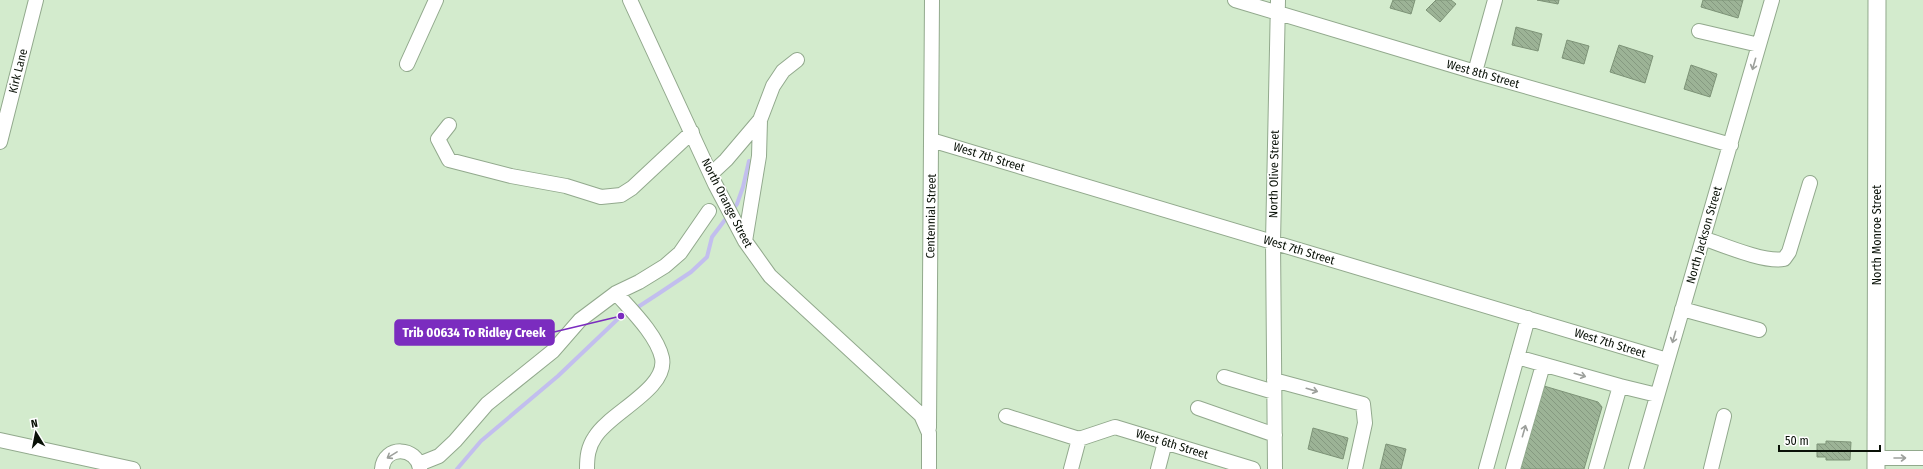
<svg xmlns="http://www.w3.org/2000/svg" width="1923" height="469" font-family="'Fira Sans Condensed',sans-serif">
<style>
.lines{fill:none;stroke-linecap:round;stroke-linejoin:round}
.stream{stroke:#c2beee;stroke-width:4}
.building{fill:url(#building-back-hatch);stroke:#7d9377}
.minor-casing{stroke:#92a98d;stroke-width:16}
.major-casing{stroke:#92a98d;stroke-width:19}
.minor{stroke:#fff;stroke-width:14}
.major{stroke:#fff;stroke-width:17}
.oneway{stroke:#9da09c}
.labels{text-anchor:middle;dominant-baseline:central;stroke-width:3.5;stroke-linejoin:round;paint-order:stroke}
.street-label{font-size:12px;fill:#091107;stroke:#fff}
.leader{fill:none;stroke:#7b2cbf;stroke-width:1.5}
.callout-dot{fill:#7b2cbf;stroke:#fff;stroke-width:1.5}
.callout{fill:#7b2cbf;stroke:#7b2cbf;stroke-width:1.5}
.callout-label{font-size:13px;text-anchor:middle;font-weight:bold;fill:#fff}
</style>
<defs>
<pattern id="building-back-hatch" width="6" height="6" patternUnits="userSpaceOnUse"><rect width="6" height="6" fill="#9cb396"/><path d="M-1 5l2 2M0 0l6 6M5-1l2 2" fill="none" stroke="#859980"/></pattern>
</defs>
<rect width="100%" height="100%" fill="#d3ebcd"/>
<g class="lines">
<path class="stream" d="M457 469 481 441 558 376 621 316 638 307 658 294 691 272 707 257 712 237 737 204 743 187 749 161"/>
</g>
<path class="building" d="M1393 0H1415L1411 14 1390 8Z
M1436 0H1451L1456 4 1440 22 1426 10Z
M1537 0H1559L1558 4Z
M1703 0H1743L1738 18 1701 7Z
M1516 27 1542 34 1538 51 1512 45Z
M1567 40 1589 46 1584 64 1562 58Z
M1619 45 1653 56 1645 83 1610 72Z
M1691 65 1717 74 1710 97 1684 89Z
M1544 386 1598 402 1602 407 1584 469H1520Z
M1313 428 1348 438 1343 459 1308 449Z
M1826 441 1851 442 1850 460H1826V457H1817V444H1826Z
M1386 444 1406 449 1401 469H1380Z"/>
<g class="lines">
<defs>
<path id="minor" d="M630 0 715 184 745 241 770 276 921 415 929 433V469
M1235 0 1475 72 1731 145
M1699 31 1759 45
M407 64 436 0
M1475 72 1495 0
M449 125 438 139 449 160 511 176 566 186 601 197 621 195 632 188 692 132
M931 140 1667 360
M0 142 36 0
M711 174 726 160 760 120 773 86 783 71 797 60
M1703 238C1723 245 1765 263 1784 259L1789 252 1810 183
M745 241 759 156 760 120
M1682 309 1759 330
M1517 357 1620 386 1596 469
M1224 377 1274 392
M1274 380 1363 404 1365 423 1355 469
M1620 386 1657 395
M1198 408 1275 435
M1006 416 1079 439 1115 427 1253 469
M929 428 932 0
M0 440 133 469
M1876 458H1923
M419 464 439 456 455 441 487 404 553 351 580 320 616 293 639 282 665 266 680 253 709 211
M382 469C384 445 417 446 420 469
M587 469C587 457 588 447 595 437 609 413 668 389 662 358 657 335 631 310 616 293
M1071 469 1079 439
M1158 469 1165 442
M1275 469 1273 242 1278 0
M1486 469 1528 318
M1513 469 1543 365
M1636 469 1772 0
M1711 469 1724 416"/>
<path id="major" d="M1876 469 1877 0"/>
</defs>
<use href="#minor" class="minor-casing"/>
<use href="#major" class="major-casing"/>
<use href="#minor" class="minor"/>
<use href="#major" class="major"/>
</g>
<defs><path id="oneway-shaft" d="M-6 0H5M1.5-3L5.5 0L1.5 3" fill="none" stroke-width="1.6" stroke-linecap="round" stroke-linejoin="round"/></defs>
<g class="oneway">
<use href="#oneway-shaft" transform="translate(1754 64) rotate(106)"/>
<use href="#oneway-shaft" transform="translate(1674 337) rotate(106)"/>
<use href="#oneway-shaft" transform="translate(1580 375) rotate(16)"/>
<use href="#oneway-shaft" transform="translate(1312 390) rotate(16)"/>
<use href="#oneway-shaft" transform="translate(1524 431) rotate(-74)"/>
<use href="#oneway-shaft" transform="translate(392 455) rotate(148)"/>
<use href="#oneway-shaft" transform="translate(1900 458)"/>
</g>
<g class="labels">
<g class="street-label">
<text transform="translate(18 71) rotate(-76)">Kirk Lane</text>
<text transform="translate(1483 74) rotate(16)">West 8th Street</text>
<text transform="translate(989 157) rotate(17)">West 7th Street</text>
<text transform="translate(1274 174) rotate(-89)">North Olive Street</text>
<text transform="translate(727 203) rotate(63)">North Orange Street</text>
<text transform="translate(931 216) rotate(-89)">Centennial Street</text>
<text transform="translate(1704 235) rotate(-74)">North Jackson Street</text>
<text transform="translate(1877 235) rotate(-90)">North Monroe Street</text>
<text transform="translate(1299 250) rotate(17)">West 7th Street</text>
<text transform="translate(1610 343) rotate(17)">West 7th Street</text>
<text transform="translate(1172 444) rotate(17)">West 6th Street</text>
</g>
</g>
<path class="leader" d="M621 316L554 332"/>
<circle class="callout-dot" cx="621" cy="316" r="4"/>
<rect class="callout" x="395" y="320" width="159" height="25" rx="4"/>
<g class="callout-label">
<text x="474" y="337">Trib 00634 To Ridley Creek</text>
</g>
<g transform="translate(36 433) rotate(350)" stroke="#ffffff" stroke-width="3" paint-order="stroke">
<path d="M0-3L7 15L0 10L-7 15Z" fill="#091107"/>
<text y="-6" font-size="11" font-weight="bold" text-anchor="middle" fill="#091107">N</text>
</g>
<path d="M1779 445v6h101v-6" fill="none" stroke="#091107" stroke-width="2"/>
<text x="1785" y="445" font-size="12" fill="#091107" stroke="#ffffff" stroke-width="3" paint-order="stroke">50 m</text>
</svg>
